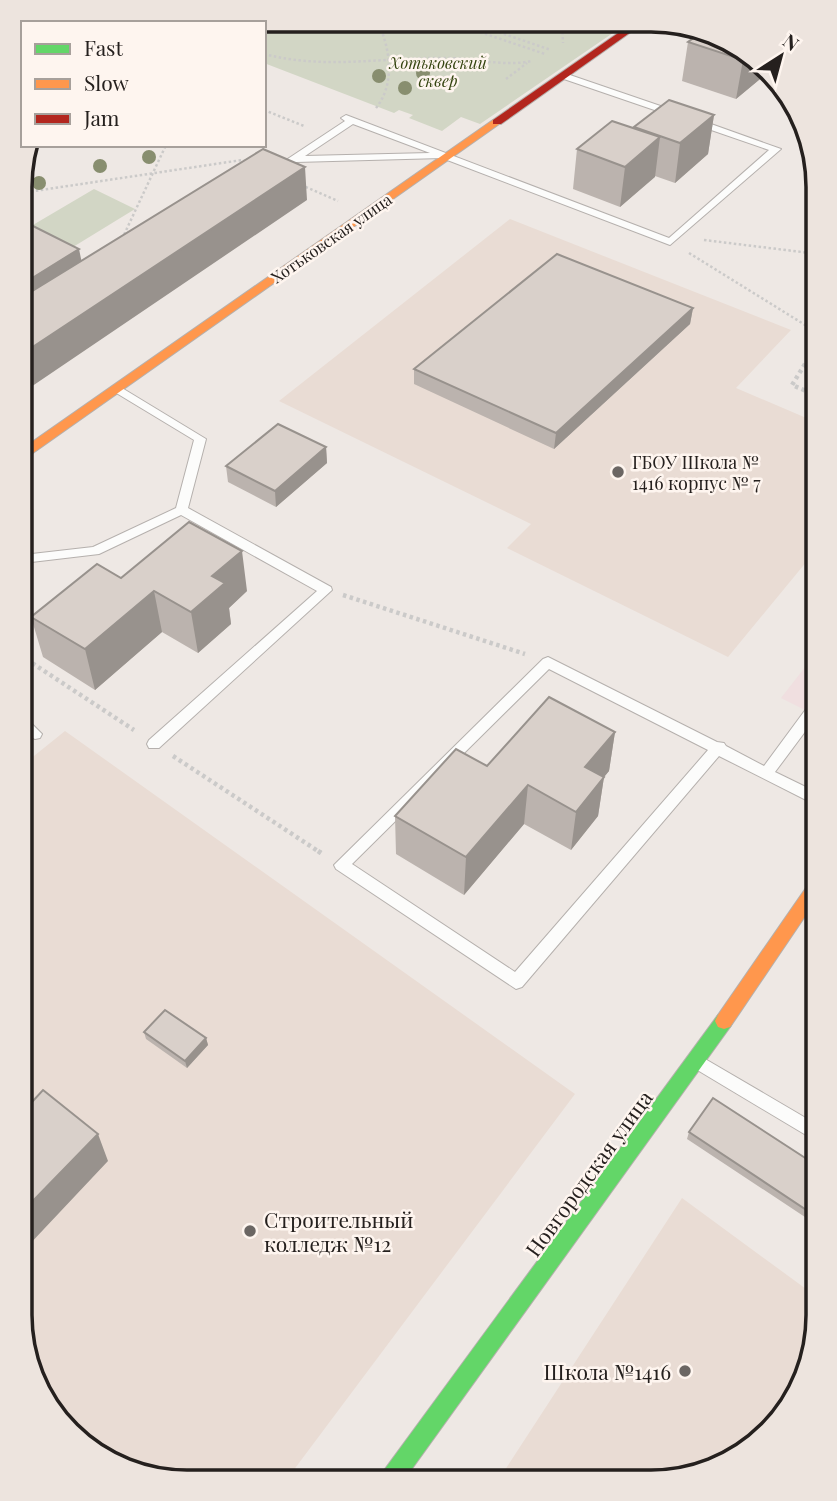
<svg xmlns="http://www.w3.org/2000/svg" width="837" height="1501" font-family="'Playfair Display',serif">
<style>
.industrial{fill:#f0dfe0}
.built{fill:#e9dcd4}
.green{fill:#d2d6c5}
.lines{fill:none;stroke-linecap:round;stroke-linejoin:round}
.lane-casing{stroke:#b5b0ad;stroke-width:2}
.fast-casing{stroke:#b5b0ad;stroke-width:2}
.slow-casing{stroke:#b5b0ad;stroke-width:2}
.jam-casing{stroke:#b5b0ad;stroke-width:2}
.path-far2{stroke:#cbcac9;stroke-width:2.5;stroke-dasharray:2.5 2.5;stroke-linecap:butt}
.path-far1{stroke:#cbcac9;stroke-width:4.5;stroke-dasharray:3.5 3.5;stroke-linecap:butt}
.path{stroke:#cbcac9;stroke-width:5;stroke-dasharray:4.5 4.5;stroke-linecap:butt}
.lane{fill:#fcfcfb;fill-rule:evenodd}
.fast{fill:#63d668;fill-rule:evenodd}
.slow{fill:#ff974d;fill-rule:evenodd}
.jam{fill:#b3261e;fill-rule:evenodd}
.tree{fill:#888e6f}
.wall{fill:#bbb3ae}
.shaded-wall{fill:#98928d}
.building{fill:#d9d0ca;stroke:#98928d;stroke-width:2}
.poi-dot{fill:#6b6663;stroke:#fef5ef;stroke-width:2.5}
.labels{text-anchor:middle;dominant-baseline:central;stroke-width:5;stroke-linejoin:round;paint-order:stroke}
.far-park-label{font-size:16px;font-style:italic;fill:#34440f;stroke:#fef5ef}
.far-street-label{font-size:16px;fill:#25201e;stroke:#fef5ef}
.poi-label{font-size:18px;fill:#25201e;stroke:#fef5ef;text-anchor:start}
.near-street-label{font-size:21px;fill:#25201e;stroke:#fef5ef}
.near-poi-label{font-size:21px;fill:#25201e;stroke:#fef5ef;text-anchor:start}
.rim{fill:none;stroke:#25201e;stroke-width:3.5}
</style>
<rect width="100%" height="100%" fill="#eee8e4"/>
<path class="industrial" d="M813 657V714L781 698Z"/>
<path class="built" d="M510 219 791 330 736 388 811 420 812 555 728 657 507 548 531 524 279 401Z
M65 731 575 1094 287 1479 164 1480 84 1447 28 1369 24 764Z
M682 1198 817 1297V1326L783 1416 705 1473 501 1476Z"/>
<path class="green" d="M186 19 629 22 480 124 461 117 442 131 409 118 413 115 399 110 394 113 264 63V23H169Z
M94 189 135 209 60 255 21 232Z"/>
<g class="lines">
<defs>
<path id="lane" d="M564 73 678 112 680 114 672 116 561 78 560 76Z
M346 115 669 238 769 150 691 123V119H697L781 149 670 245 442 158 296 162 280 172H274V168L345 121 341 118ZM353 124 430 153 305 156Z
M798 117 806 128 791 123Z
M117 385 206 439 188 508 331 587 332 590 159 748H149L147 744 149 740 317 591 181 515 99 554 23 563V555L93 547 176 508 194 440 113 391V387Z
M548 657 717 742 724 743 726 746 764 766 806 709 813 708V721L775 772 814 791V804L719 756 522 987 516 989 336 869 334 865 543 659ZM549 669 708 750 515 972 352 864Z
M24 720 29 721 42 734 40 738 35 739 24 733Z
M700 1056 816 1124V1141L694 1068 692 1063 694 1058Z"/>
<path id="fast" d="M724 1013 730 1015 733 1021 730 1027 406 1477H382L385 1469 718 1015Z"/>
<path id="slow" d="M493 120 502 122 23 460 22 449Z
M814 883V903L730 1027 724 1029 718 1027 715 1021 718 1015 808 885Z"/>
<path id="jam" d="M634 22H645L501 124H493V120Z"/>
</defs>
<use href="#lane" class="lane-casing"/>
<use href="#fast" class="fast-casing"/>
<use href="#slow" class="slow-casing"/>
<use href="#jam" class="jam-casing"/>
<path class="path-far2" d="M273 20 303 30
M447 21 545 54
M466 21 551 50
M562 22 563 43
M260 23 265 20
M264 54C325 70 384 57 446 58 475 58 503 67 532 61
M506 79 527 63
M376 108C396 83 390 47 377 20
M264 110 304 126
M301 185 338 201
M21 193 242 160 248 162
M122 239 166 145
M704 240 810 253
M689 253 810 328
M804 366 810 357"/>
<path class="path-far1" d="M805 364 792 385 811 393
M343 595 525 654
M24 644 32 663 134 730
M173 756 321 853"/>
<path class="path" d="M318 851 321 853"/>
<use href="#lane" class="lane"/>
<use href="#fast" class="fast"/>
<use href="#slow" class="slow"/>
<use href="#jam" class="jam"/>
</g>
<g class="tree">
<circle cx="423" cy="73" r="7"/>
<circle cx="379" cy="76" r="7"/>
<circle cx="405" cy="88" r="7"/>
<circle cx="149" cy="157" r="7"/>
<circle cx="100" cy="166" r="7"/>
<circle cx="39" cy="183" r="7"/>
</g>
<path class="wall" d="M688 42 761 60 770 75 766 74 736 99 682 81Z
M714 115 708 154 675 183 655 176 620 207 573 189 577 149 634 128V127Z
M693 308 690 324 554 449 414 384V369Z
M326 447 327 463 276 507 228 482 226 466Z
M121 578 247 591 229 608 231 624 198 653 162 632 95 690 43 657 31 617Z
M615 732 609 771 604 777 598 816 571 850 524 824 464 895 396 854 395 816Z
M144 1032 206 1038 208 1045 187 1068 146 1039Z
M689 1132 816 1165 817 1225 687 1139Z"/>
<path class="shaded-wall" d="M749 55 761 60 767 70 766 74 736 99 743 60Z
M714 115 708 154 675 183 680 143Z
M660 137 655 177 620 207 625 167Z
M305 167 307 200 22 393V354Z
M79 249 86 283 22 324 21 285Z
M693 308 690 324 554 449 556 433Z
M326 447 327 463 276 507 275 491Z
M242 551 247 591 229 608 231 624 198 653 191 612 212 576Z
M154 591 162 632 95 690 85 649Z
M615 732 609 771 580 806 585 767Z
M604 777 598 816 571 850 576 812Z
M528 785 524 824 464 895 466 857Z
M206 1038 208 1045 187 1068 185 1061Z
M98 1134 108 1161 27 1247V1207Z"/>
<path class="building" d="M702 32 749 55 743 60 688 42Z
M669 100 714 115 680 143 634 127Z
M612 121 660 137 625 167 577 149Z
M263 149 305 167 22 354 21 298Z
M21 220 79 249 21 285Z
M557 254 693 308 556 433 414 369Z
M278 424 326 447 275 491 226 466Z
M189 522 242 551 212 576 225 583 191 612 154 591 85 649 31 617 97 564 121 578Z
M549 697 615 732 585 767 604 777 576 812 528 785 466 857 395 816 456 749 487 766Z
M165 1010 206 1038 185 1061 144 1032Z
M43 1090 98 1134 27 1207V1097L32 1102Z
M713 1098 816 1165 817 1217 689 1132Z"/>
<g class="poi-dot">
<circle cx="618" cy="472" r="7"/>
<circle cx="250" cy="1231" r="7"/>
<circle cx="685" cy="1371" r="7"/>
</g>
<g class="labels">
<g class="far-park-label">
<text x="438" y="62">Хотьковский<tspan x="438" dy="18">сквер</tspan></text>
</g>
<g class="far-street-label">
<text transform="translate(331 238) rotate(-35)">Хотьковская улица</text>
</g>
<g class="poi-label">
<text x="632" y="462">ГБОУ Школа №<tspan x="632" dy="21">1416 корпус № 7</tspan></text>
</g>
<g class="near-street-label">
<text transform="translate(588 1173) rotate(-54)">Новгородская улица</text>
</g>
<g class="near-poi-label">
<text x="264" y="1219">Строительный<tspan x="264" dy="24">колледж №12</tspan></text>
<text x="671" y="1371" text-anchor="end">Школа №1416</text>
</g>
</g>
<path d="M0 0H837V1501H0ZM187 32H651A155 155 0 0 1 806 187V1315A155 155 0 0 1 651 1470H187A155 155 0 0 1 32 1315V187A155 155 0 0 1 187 32Z" fill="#ede4de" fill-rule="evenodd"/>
<path class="rim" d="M187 32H651A155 155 0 0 1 806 187V1315A155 155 0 0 1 651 1470H187A155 155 0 0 1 32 1315V187A155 155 0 0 1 187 32Z"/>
<rect x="21" y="21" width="245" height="126" fill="#fef5ef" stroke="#a7a09b" stroke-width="2"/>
<rect x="35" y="44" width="35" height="10" fill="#63d668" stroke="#a7a09b" stroke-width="2"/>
<text x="84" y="56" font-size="21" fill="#25201e">Fast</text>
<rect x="35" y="79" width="35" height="10" fill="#ff974d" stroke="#a7a09b" stroke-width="2"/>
<text x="84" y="91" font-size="21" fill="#25201e">Slow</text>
<rect x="35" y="114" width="35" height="10" fill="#b3261e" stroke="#a7a09b" stroke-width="2"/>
<text x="84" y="126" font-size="21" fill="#25201e">Jam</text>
<g transform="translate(781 56) rotate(36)" stroke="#fef5ef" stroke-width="5" paint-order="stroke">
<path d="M0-5L12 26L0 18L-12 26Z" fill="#25201e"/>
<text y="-10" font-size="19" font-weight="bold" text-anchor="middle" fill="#25201e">N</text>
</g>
</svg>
